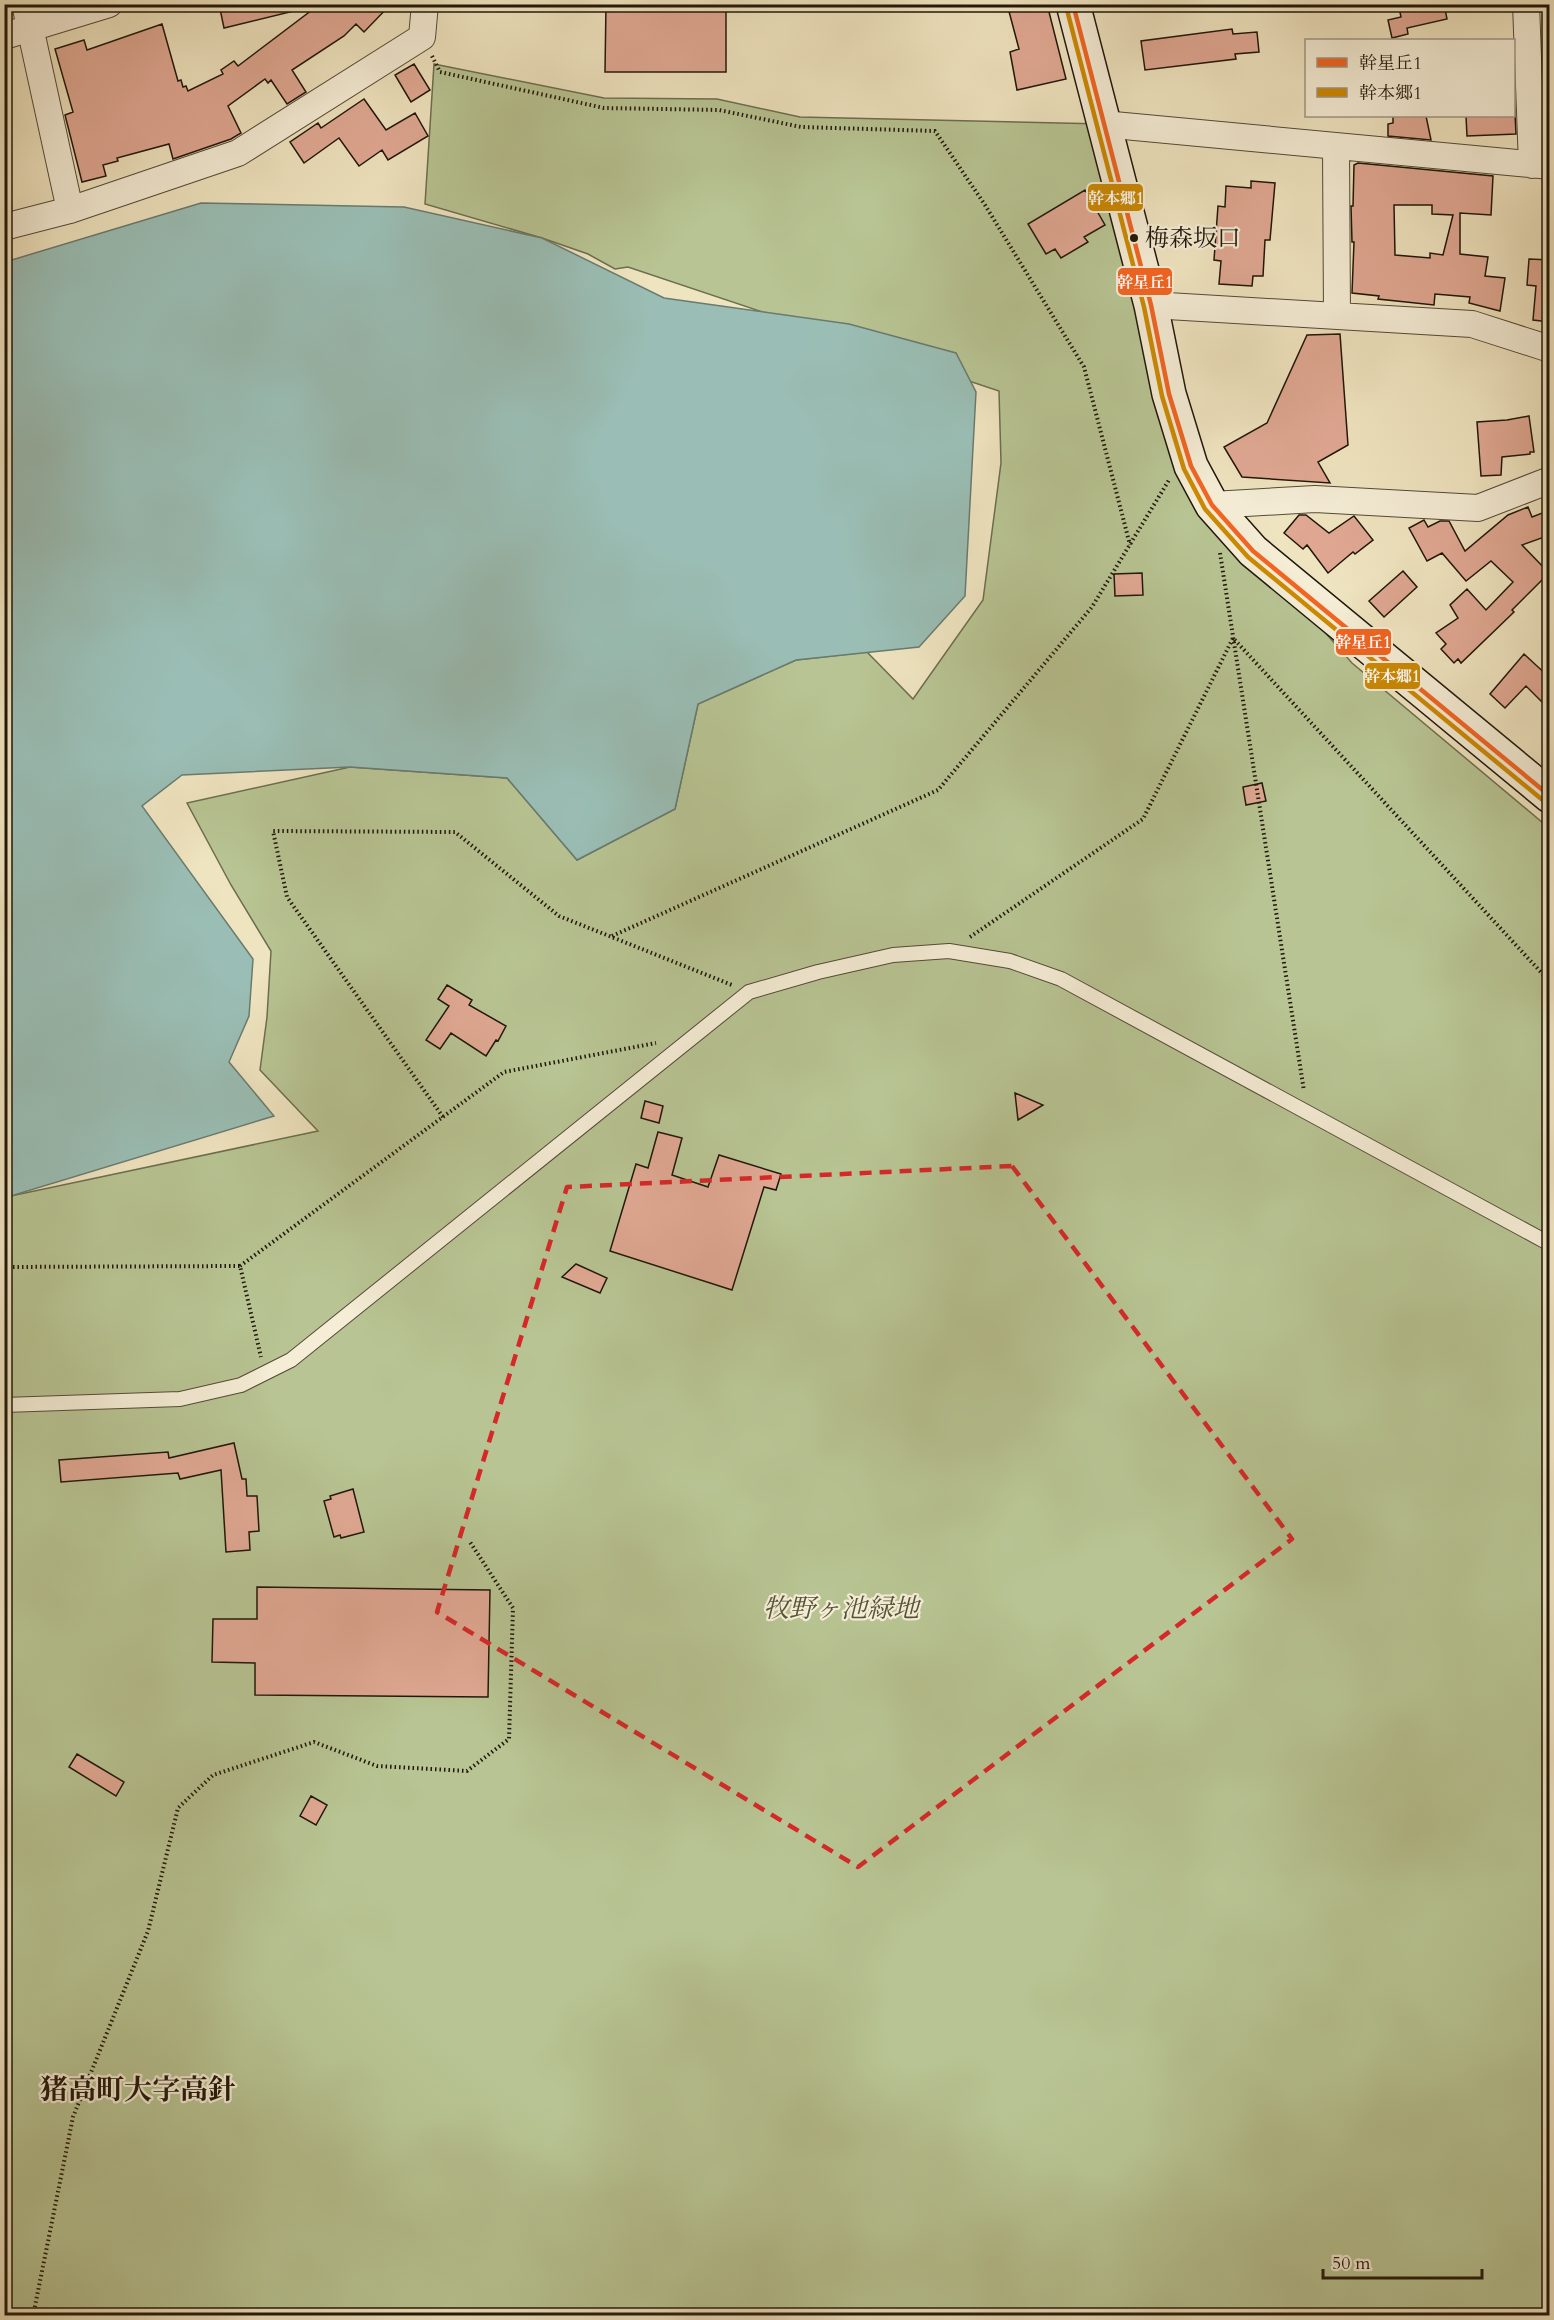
<svg xmlns="http://www.w3.org/2000/svg" width="1554" height="2320" font-family="Cardo,'Noto Serif JP',serif">
<style>
.green{fill:#b8c493;stroke:#6c6e4e;stroke-width:1.5}
.water{fill:#9abeb5;stroke:#697b70;stroke-width:1.5}
.building{fill:#e0a893;stroke:#201709;stroke-width:1.5;fill-rule:evenodd}
.lines{fill:none;stroke-linecap:round;stroke-linejoin:round}
.lane-casing{stroke:#544a37;stroke-width:16}
.street-casing{stroke:#544a37;stroke-width:28}
.secondary-casing{stroke:#201709;stroke-width:36}
.path{stroke:#201709;stroke-width:4;stroke-dasharray:1.5 3;stroke-linecap:butt}
.lane{stroke:#f5edd6;stroke-width:14}
.street{stroke:#f5edd6;stroke-width:26}
.secondary{stroke:#f5edd6;stroke-width:33}
.bus-1-casing{stroke:#f5edd6;stroke-width:9}
.bus-2-casing{stroke:#f5edd6;stroke-width:9}
.bus-1{stroke:#f26522;stroke-width:4.5}
.bus-2{stroke:#cc8902;stroke-width:4.5}
.marked{fill:none;stroke:#d62828;stroke-width:4.5;stroke-dasharray:12 8;stroke-linejoin:round}
.bus-dot{fill:#201709;stroke:#f5edd6;stroke-width:2}
.labels{text-anchor:middle;dominant-baseline:central;stroke-width:4.5;stroke-linejoin:round;paint-order:stroke}
.bus-label{font-size:24px;fill:#201709;stroke:#f5edd6;text-anchor:start}
.park-label{font-size:26px;font-style:italic;fill:#555439;stroke:#f5edd6}
.quarter-label{font-size:28px;font-weight:bold;fill:#201709;stroke:#f5edd6}
.line-badge{stroke:#f5edd6;stroke-width:2}
.badge-label{font-size:16px;text-anchor:middle;font-weight:bold;fill:#fff}
</style>
<rect width="100%" height="100%" fill="#efe4c0"/>
<filter id="stains"><feTurbulence type="fractalNoise" baseFrequency=".00333" numOctaves="4"/><feColorMatrix values="0 0 0 0 .2 0 0 0 0 .09 0 0 0 0 .02 0 0 0 .5 -.17"/></filter>
<radialGradient id="worn" r=".72"><stop offset=".6" stop-color="#630" stop-opacity="0"/><stop offset="1" stop-color="#630" stop-opacity=".3"/></radialGradient>
<path class="green" d="M434 64 604 98 717 99 800 117 1103 124 1212 505 1352 663 1549 828V2315H5L4 1190 11 1196 318 1131 260 1070 267 1017 271 951 231 885 187 803 350 767 507 778 577 860 675 809 698 704 796 660 867 652 913 699 983 600 1001 463 999 391 628 267 615 269 588 254 542 238 425 204Z"/>
<path class="water" d="M201 203 404 207 542 238 664 298 849 324 956 353 976 392 965 596 919 647 796 660 698 704 675 809 577 860 507 778 350 767 182 775 142 806 253 959 249 1016 229 1062 274 1116 11 1196 4 1190 5 262Z"/>
<path class="building" d="M219 4H293L294 11 224 28Z
M320 4H391L364 32 356 24 344 36 292 70 306 92 287 104 271 80 268 83 265 79 228 106 241 133 231 139 173 159 169 144 117 158 118 161 103 165 106 176 82 182 65 115 73 112 55 49 84 40 87 50 162 24 178 81 181 80 183 87 186 86 188 91 223 74 221 70 234 61 238 66Z
M606 4H726V72H605Z
M1007 4H1047L1066 79 1017 90 1010 52 1019 49Z
M1412 4H1444L1447 19 1407 28 1408 34 1392 38 1388 20 1401 17 1399 7Z
M1232 29 1233 34 1257 32 1259 52 1235 54 1236 59 1145 70 1141 41Z
M414 64 430 90 411 102 395 75Z
M1514 94 1516 134 1467 136 1466 116H1514Z
M364 99 386 130 415 113 428 136 388 160 382 150 359 166 339 138 304 163 290 142 318 123 321 128Z
M1393 116H1426L1431 140 1388 136V124L1393 123Z
M1358 163 1493 176 1491 215 1460 213V254L1488 257 1485 276 1505 278 1500 311 1469 303 1470 297 1435 294 1434 305 1378 299 1379 296 1352 293 1354 242H1352L1351 206H1353L1354 165ZM1394 205H1432V214L1453 215 1443 255 1430 253V258L1395 255Z
M1251 181 1275 183 1270 240H1265L1263 276H1253L1252 286 1219 284 1221 261 1214 260 1218 206 1225 207 1226 186 1251 188Z
M1085 190 1105 225 1084 237 1088 242 1061 258 1055 249 1046 254 1028 224Z
M1529 259 1550 260V322L1533 320 1536 286 1527 285Z
M1340 334 1348 445 1318 462 1330 483 1242 477 1224 447 1267 423 1307 335Z
M1529 416 1534 452H1530V454L1502 457 1501 475 1481 476 1477 422 1507 420Z
M1528 507 1532 517 1550 510V535L1522 545 1549 573 1512 610 1514 612 1461 663 1458 659 1454 663 1441 649 1446 644 1436 633 1458 618 1450 605 1467 589 1486 610 1513 582 1491 561 1466 581 1442 553 1427 561 1409 528 1424 520 1428 527 1440 521H1449L1465 551 1508 515Z
M1299 515H1306L1329 533 1354 516 1373 540 1355 554 1353 552 1328 573 1307 545 1303 549 1284 533Z
M1403 571 1417 587 1384 617 1369 601Z
M1142 573 1143 595 1115 596 1114 574Z
M1524 654 1550 678V710L1526 686 1505 708 1490 694Z
M1262 783 1266 801 1246 805 1243 787Z
M447 985 472 1000 469 1005 506 1026 498 1041 496 1040 486 1056 451 1033 440 1049 426 1040 449 1006 438 999Z
M1015 1093 1043 1105 1018 1120Z
M645 1101 663 1106 659 1123 641 1118Z
M658 1132 682 1138 672 1175 708 1187 719 1155 781 1174 776 1190 764 1187 732 1290 610 1251 636 1164 648 1168Z
M576 1264 607 1278 600 1293 562 1277Z
M234 1443 242 1479H246L247 1496H257L259 1531 249 1532 250 1550 226 1552 221 1470 180 1479 178 1473 61 1482 59 1460 168 1452 169 1458Z
M353 1489 364 1532 341 1538 340 1535 334 1537 324 1501 331 1499 330 1496Z
M257 1587 490 1590 488 1697 255 1695V1663L212 1662 213 1619H257Z
M77 1754 124 1782 116 1796 69 1767Z
M311 1796 327 1805 316 1825 300 1816Z"/>
<g class="lines">
<defs>
<path id="lane" d="M4 1405 180 1399 241 1385 291 1360 749 992 818 972 893 955 949 951 1010 961 1061 979 1550 1244"/>
<path id="street" d="M25 4 70 210
M1526 4 1532 165
M4 36 109 4
M1103 124 1550 166
M1336 147 1337 316
M4 227 70 210 238 153 422 37 425 4
M1151 305 1472 324 1550 349
M1212 505 1315 499 1478 508 1550 480"/>
<path id="secondary" d="M1073 4 1151 305 1169 394 1191 466 1212 505 1253 551 1550 796"/>
</defs>
<use href="#lane" class="lane-casing"/>
<use href="#street" class="street-casing"/>
<use href="#secondary" class="secondary-casing"/>
<path class="path" d="M432 56 440 72 604 108 719 110 801 127 935 131 985 205 1084 367 1130 545
M1220 553 1304 1091
M612 936 938 790 1092 607 1169 480
M970 937 1143 819 1233 638 1550 982
M443 1117 287 897 273 831 455 832 559 916 732 985
M240 1266 504 1072 656 1043
M4 1267 240 1266 261 1357
M33 2316 73 2117 148 1931 178 1808 213 1775 314 1742 377 1766 467 1771 509 1739 513 1608 470 1542"/>
<use href="#lane" class="lane"/>
<use href="#street" class="street"/>
<use href="#secondary" class="secondary"/>
<defs>
<path id="bus-1" d="M1073 4 1151 305 1169 394 1191 466 1212 505 1253 551 1550 796"/>
<path id="bus-2" d="M1066 6 1144 307 1162 396 1184 469 1205 509 1248 557 1545 802"/>
</defs>
<use href="#bus-1" class="bus-1-casing"/>
<use href="#bus-2" class="bus-2-casing"/>
<use href="#bus-1" class="bus-1"/>
<use href="#bus-2" class="bus-2"/>
</g>
<path class="marked" d="M1012 1166 1292 1539 858 1867 437 1612 567 1187Z"/>
<circle class="bus-dot" cx="1134" cy="238" r="5"/>
<g class="labels">
<g class="bus-label">
<text x="1145" y="238">梅森坂口</text>
</g>
<g class="park-label">
<text x="841" y="1608">牧野ヶ池緑地</text>
</g>
<g class="quarter-label">
<text x="138" y="2090">猪高町大字高針</text>
</g>
</g>
<g class="line-badge">
<rect x="1087" y="183" width="57" height="29" rx="6" fill="#cc8902"/>
<rect x="1117" y="267" width="56" height="29" rx="6" fill="#f26522"/>
<rect x="1335" y="628" width="57" height="28" rx="6" fill="#f26522"/>
<rect x="1364" y="662" width="57" height="28" rx="6" fill="#cc8902"/>
</g>
<g class="badge-label">
<text x="1116" y="204">幹本郷1</text>
<text x="1145" y="288">幹星丘1</text>
<text x="1363" y="648">幹星丘1</text>
<text x="1392" y="682">幹本郷1</text>
</g>
<rect width="1554" height="2320" fill="none" stroke="#efe4c0" stroke-width="24"/>
<rect x="6" y="6" width="1542" height="2308" fill="none" stroke="#201709" stroke-width="3"/>
<rect x="12" y="12" width="1530" height="2296" fill="none" stroke="#201709" stroke-width="1.5"/>
<rect x="1305" y="39" width="210" height="78" fill="#f5edd6" stroke="#a09784" stroke-width="1.5"/>
<rect x="1317" y="58" width="30" height="9" fill="#f26522" stroke="#a09784" stroke-width="1.5"/>
<text x="1359" y="69" font-size="18" fill="#201709">幹星丘1</text>
<rect x="1317" y="88" width="30" height="9" fill="#cc8902" stroke="#a09784" stroke-width="1.5"/>
<text x="1359" y="99" font-size="18" fill="#201709">幹本郷1</text>
<path d="M1323 2269v9h159v-9" fill="none" stroke="#201709" stroke-width="3"/>
<text x="1332" y="2269" font-size="18" fill="#201709" stroke="#f5edd6" stroke-width="4.5" paint-order="stroke">50 m</text>
<rect width="100%" height="100%" filter="url(#stains)"/>
<rect width="100%" height="100%" fill="url(#worn)"/>
</svg>
